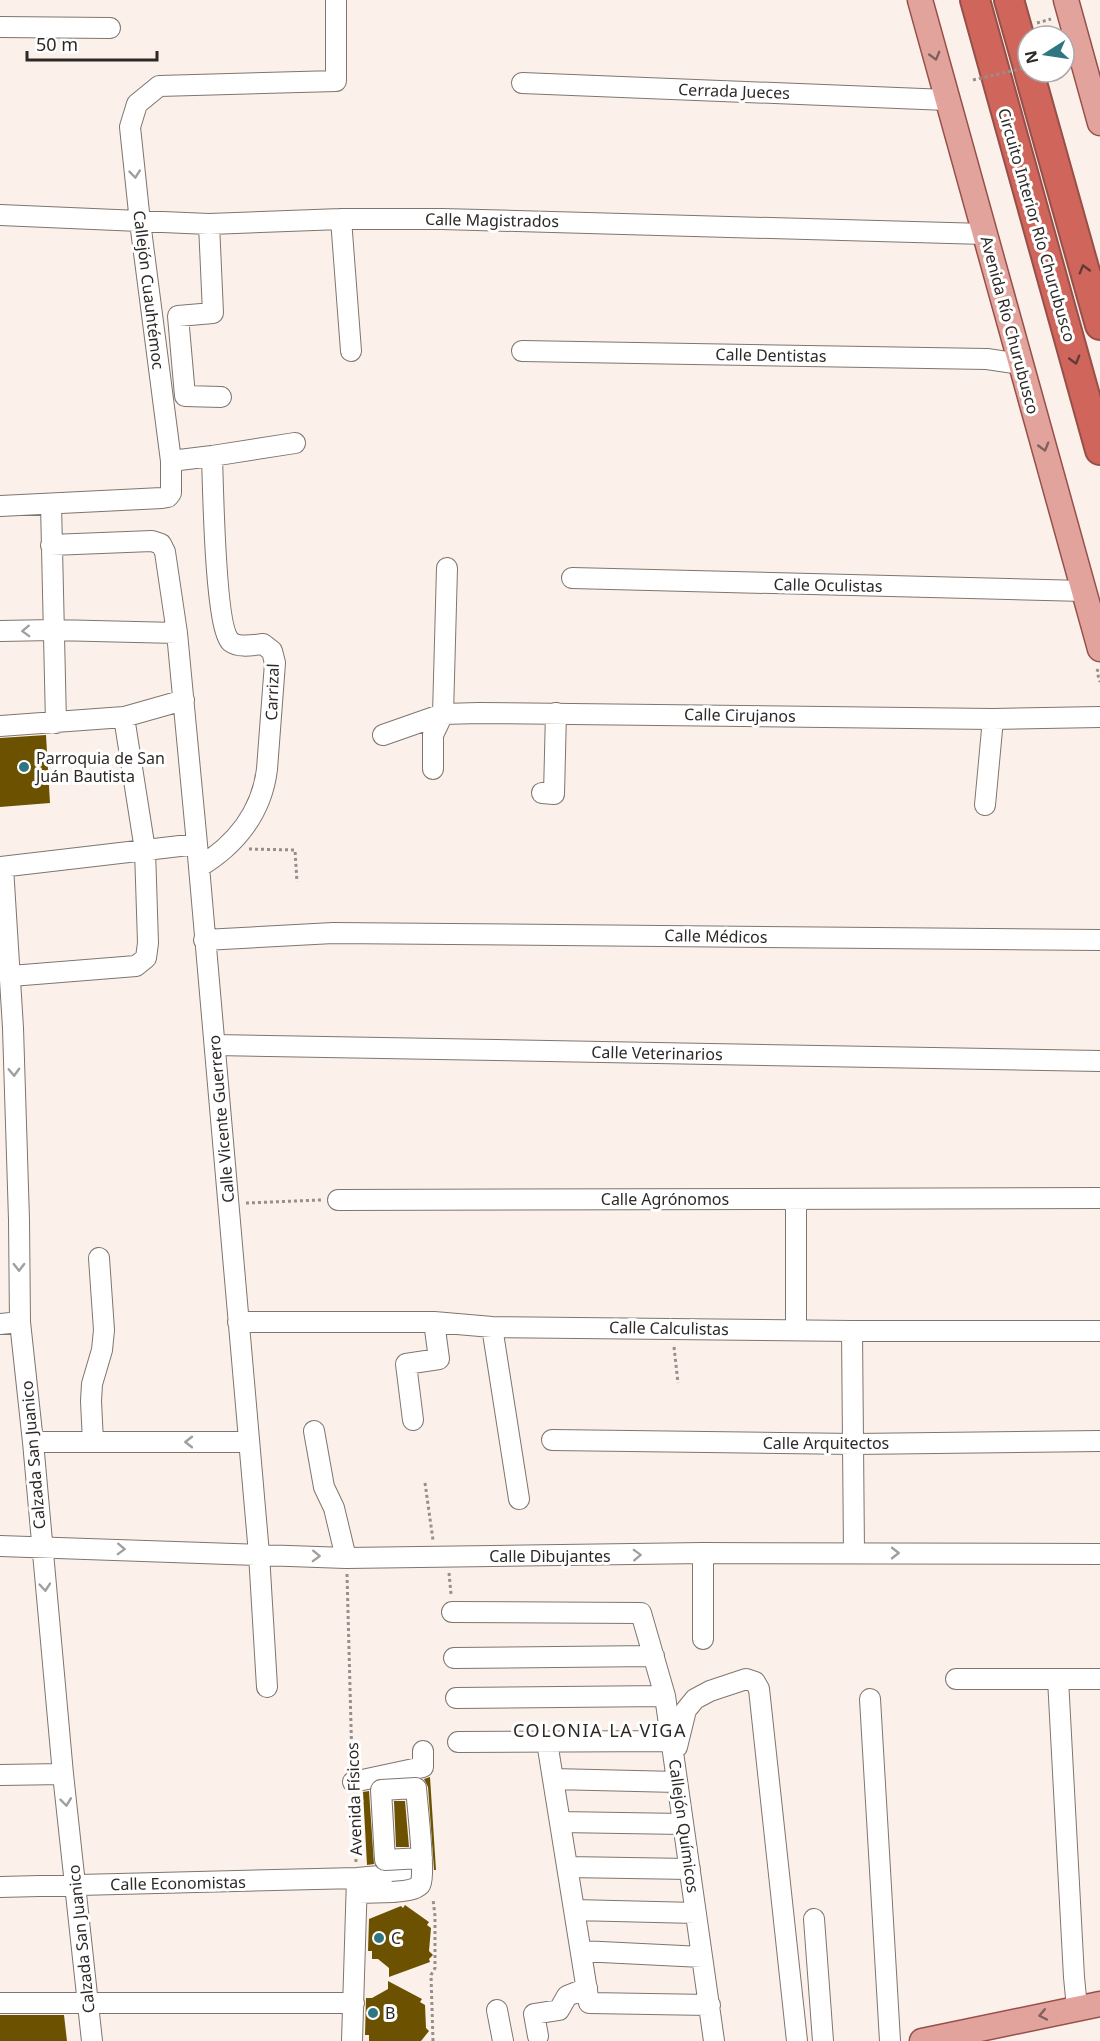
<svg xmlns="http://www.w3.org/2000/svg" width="1100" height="2041" font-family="'Noto Sans',sans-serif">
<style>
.building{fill:#6c5200}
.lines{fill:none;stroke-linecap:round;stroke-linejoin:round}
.minor-casing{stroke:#7e756f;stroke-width:22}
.major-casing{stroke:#975049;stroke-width:27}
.highway-casing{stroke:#975049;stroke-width:32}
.path{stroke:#968f8b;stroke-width:3;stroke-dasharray:3 3;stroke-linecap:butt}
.minor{stroke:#fff;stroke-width:20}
.major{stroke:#e3a39d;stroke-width:24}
.highway{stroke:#d0655b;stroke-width:28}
.minor-bridge-casing{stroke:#7e756f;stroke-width:22;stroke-linecap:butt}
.path-bridge{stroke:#968f8b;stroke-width:3;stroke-dasharray:3 3;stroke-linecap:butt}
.minor-bridge{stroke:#fff;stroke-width:20}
.oneway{stroke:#7f605c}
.oneway2{stroke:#a09f9e}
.oneway3{stroke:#5e3b37}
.poi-dot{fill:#2f7681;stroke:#fff;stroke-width:2}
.labels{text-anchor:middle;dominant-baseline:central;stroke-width:6;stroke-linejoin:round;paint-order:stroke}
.street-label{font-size:16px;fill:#2d2927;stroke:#fff}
.poi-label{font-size:16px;fill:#2d2927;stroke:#fff;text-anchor:start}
.neighbourhood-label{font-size:18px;letter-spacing:1.5px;fill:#2d2927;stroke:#fff}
</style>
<rect width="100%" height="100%" fill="#fbf1ea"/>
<path class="building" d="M46 735 50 803 0 807V738Z
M430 1777 436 1870H434L428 1787 424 1779Z
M369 1791 374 1864 367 1865 363 1792Z
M394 1801H405L409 1847H396Z
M405 1905 429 1922 427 1925 431 1928 429 1951 433 1955 429 1959 430 1962 389 1977V1968L378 1959H372V1951H368L369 1919 401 1906 403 1908Z
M388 1981 422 1999 420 2002 425 2005 426 2028 429 2031 421 2041H369V2035H365L366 1998H372L388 1989Z
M0 2015H64L67 2041H0Z"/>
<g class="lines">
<defs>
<path id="minor" d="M0 27 110 28
M522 83 947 100
M0 215 209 224 341 219H442L985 234
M341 219 351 351
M209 224 213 313 178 316 185 396 221 397
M522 351 987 359 1021 364
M171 461 212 456 295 443
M51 504 56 723
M0 506 162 498 168 497 171 493V461L140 222 130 127 137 104 159 86 336 81V0
M51 545 152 541 161 544 165 552 177 633 197 844 259 1554 267 1687
M572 578 1084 591
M0 631 53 630 177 633
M0 726 124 717 184 700
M383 735 443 714 479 713 993 719 1100 717
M433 769V735L443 714 447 568
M542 793 554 794 556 713
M985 805 993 719
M0 867 197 844
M3 867 13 1028 19 1220 20 1322 33 1442 63 1774 92 2041
M199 867C236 845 262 812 267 769L275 663 272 651 263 644C253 645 239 648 231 642 215 628 213 485 212 456
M204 940 333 933 1100 940
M11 976 136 966 146 958 148 943 145 850 124 717
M215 1045 1100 1061
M796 1199V1330
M338 1200 1100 1198
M238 1322H434L492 1327 852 1331H1100
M0 1324 20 1322
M492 1327 519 1499
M852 1331 854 1553
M413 1420 406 1364 439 1359 434 1322
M314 1431 324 1487 334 1508 346 1558
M552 1440 854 1444 1100 1441
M33 1442H248
M93 1442 91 1401 92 1384 102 1350 104 1330 99 1258
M0 1546 346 1558 703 1553 1100 1554
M703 1553V1639
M452 1612 641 1613 665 1696 714 2041
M454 1658 654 1656
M956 1679H1100
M1058 1679 1074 1977 1077 2008
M456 1698 665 1696
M870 1699 890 2041
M458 1742 672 1741
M547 1742 589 2003 710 2005
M677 1747 686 1710 695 1699 710 1691 746 1679 755 1682 759 1689 797 2041
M0 1775 63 1774
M553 1779 677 1782
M353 1782 423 1767V1751
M560 1822 683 1824
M567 1867 690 1869
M0 1887 357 1878 391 1875H412L418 1870
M358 1893 393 1892
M574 1910 696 1913
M814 1919 823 2041
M581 1951 702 1957
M0 2003H354
M497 2010 503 2041
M538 2036 534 2014 559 2010 567 1996 587 1988
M352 2041 357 1878"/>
<path id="major" d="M920 0 1100 649
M1066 0 1100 123
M922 2041 1100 2004"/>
<path id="highway" d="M975 0 1100 450
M1009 0 1028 67
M1029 72 1100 325"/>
</defs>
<use href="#minor" class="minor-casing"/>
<use href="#major" class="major-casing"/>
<use href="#highway" class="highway-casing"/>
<path class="path" d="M1037 23 1051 19
M1098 669 1097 672 1100 682
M249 849 295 850 297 882
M246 1203 321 1200
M674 1347 678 1383
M425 1483 433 1540
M449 1573 451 1594
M347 1574 352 1763
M354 1799 356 1862
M433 2041 431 1975 435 1968V1916L433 1899"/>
<use href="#minor" class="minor"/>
<use href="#major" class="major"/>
<use href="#highway" class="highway"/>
<defs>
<path id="minor-bridge" d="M393 1892C401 1891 414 1891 420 1885 426 1878 417 1802 416 1788L381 1790 385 1860 422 1858"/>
</defs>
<use href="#minor-bridge" class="minor-bridge-casing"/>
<path class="path-bridge" d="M973 80 1028 67"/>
<use href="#minor-bridge" class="minor-bridge"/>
</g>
<defs><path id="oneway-chevron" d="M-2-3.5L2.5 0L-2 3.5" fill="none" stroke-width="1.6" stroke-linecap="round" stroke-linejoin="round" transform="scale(1.5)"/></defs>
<g class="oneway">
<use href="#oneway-chevron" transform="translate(935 56) rotate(75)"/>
<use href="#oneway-chevron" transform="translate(1044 447) rotate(74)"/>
<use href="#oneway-chevron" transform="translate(1043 2015) rotate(168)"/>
</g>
<g class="oneway2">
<use href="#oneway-chevron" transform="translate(135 174) rotate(84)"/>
<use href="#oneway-chevron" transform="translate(26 631) rotate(178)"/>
<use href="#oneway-chevron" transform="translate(14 1072) rotate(88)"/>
<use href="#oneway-chevron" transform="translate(19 1267) rotate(89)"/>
<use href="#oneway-chevron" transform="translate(189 1442) rotate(-180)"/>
<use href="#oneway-chevron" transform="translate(121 1549) rotate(2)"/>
<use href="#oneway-chevron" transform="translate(895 1553)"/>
<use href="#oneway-chevron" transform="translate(637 1555) rotate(-2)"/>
<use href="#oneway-chevron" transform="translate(316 1556) rotate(2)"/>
<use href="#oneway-chevron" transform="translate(45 1587) rotate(85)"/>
<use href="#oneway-chevron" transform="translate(66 1802) rotate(83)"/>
</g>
<g class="oneway3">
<use href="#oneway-chevron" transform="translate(1084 269) rotate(-106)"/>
<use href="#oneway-chevron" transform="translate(1075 360) rotate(74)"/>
</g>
<g class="poi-dot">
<circle cx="24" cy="767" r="6"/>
<circle cx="379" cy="1938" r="6"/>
<circle cx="373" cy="2013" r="6"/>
</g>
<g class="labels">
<g class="street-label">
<text transform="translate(734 91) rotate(2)">Cerrada Jueces</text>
<text transform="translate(492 220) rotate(1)">Calle Magistrados</text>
<text transform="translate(1037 225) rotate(74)">Circuito Interior Río Churubusco</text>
<text transform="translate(149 290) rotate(83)">Callejón Cuauhtémoc</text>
<text transform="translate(1010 325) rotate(75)">Avenida Río Churubusco</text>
<text transform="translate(771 355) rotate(1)">Calle Dentistas</text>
<text transform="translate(828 585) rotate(1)">Calle Oculistas</text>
<text transform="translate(272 692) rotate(-88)">Carrizal</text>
<text transform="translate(740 715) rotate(1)">Calle Cirujanos</text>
<text transform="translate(716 936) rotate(1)">Calle Médicos</text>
<text transform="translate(657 1053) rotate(1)">Calle Veterinarios</text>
<text transform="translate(221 1119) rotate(-95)">Calle Vicente Guerrero</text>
<text x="665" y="1199">Calle Agrónomos</text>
<text transform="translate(669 1328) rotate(1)">Calle Calculistas</text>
<text x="826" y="1443">Calle Arquitectos</text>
<text transform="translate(33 1455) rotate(-95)">Calzada San Juanico</text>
<text x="550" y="1556">Calle Dibujantes</text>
<text transform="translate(354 1799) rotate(-92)">Avenida Físicos</text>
<text transform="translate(684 1826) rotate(82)">Callejón Químicos</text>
<text transform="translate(178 1883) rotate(-1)">Calle Economistas</text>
<text transform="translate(81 1939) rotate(-96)">Calzada San Juanico</text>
</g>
<g class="poi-label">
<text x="36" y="758">Parroquia de San<tspan x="36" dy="18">Juán Bautista</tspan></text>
<text x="391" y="1938">C</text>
<text x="385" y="2013">B</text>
</g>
<g class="neighbourhood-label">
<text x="600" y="1730">COLONIA LA VIGA</text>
</g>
</g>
<g transform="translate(1046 54) rotate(258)"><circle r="28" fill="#ffffff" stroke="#aba9a9" stroke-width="1.5"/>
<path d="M0-4.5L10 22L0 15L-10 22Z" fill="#2f7681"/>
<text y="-9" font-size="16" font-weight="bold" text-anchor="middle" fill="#2d2927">N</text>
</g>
<path d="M27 51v9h130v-9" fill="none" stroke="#2d2927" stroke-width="3"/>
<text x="36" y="51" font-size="18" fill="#2d2927" stroke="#ffffff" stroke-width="4.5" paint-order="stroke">50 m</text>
</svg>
